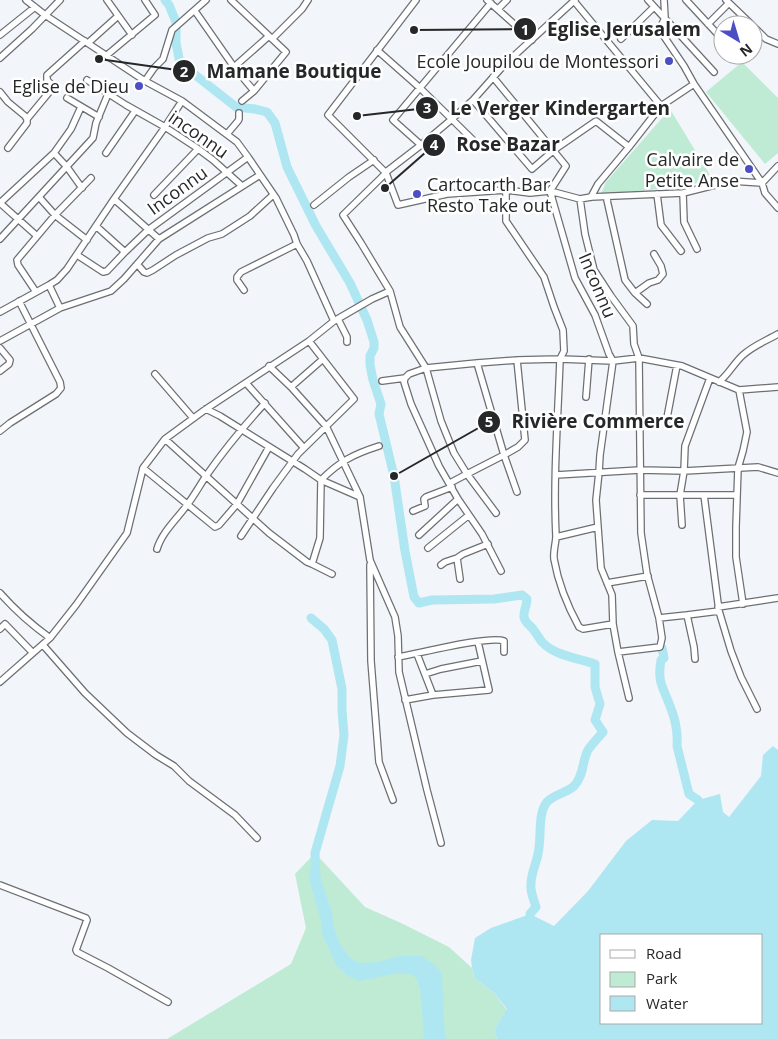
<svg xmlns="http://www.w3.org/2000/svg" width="778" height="1039" font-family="'Open Sans',sans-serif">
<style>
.green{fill:#bfebd5}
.water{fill:#aee7f2;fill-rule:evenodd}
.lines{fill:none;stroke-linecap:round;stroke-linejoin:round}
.river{stroke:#aee7f2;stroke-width:9}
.street-casing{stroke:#6c6f73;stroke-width:8}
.street{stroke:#fff;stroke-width:5.5}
.poi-dot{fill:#4c4ec4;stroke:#fff;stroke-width:2}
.labels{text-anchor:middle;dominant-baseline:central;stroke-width:5;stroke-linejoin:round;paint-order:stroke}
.poi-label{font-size:18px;fill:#262728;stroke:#fff;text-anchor:end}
.street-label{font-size:18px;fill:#262728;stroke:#fff}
.leader{fill:none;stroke:#262728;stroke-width:2}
.callout-dot{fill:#262728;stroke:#fff;stroke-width:2}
.mark-label{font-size:15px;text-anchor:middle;font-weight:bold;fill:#fff}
.callout-label{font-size:19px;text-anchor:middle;font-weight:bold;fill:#262728;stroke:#fff;stroke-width:5;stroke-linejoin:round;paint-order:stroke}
</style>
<rect width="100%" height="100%" fill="#f2f5f9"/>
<path class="green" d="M742 62 778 98V153L765 164 706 92Z
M670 109 713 180 672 188 601 194 606 182Z
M315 853 365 907 401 923 449 947 472 968 475 978 494 993 507 1010 494 1030 497 1039H167L291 964 306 928 295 874Z"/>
<path class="water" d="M773 746 778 750V1039H497L494 1030 507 1009 494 993 475 978 472 968 471 960 475 938 491 928 530 914 554 926 588 891 626 841 652 820 678 821 698 800 720 794 723 812 729 817 761 776 763 755ZM602 935H762V1023H602Z
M312 865 316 867 320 876 332 913 334 927 340 944 351 959 360 963 378 962 400 956H421L432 963 442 973 444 1024 446 1039H423L424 1033 420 989 417 979 411 974H393L360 981 348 976 336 965 322 933 321 921 309 878 310 868Z"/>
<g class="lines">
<path class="river" d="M165 0 169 5 176 22V43L180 63 236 107 255 109 267 112 275 123 287 167 316 226 350 283 367 320 374 342V348L370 356V365L373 380 381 404 379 414 394 476 405 551 414 597 419 603 432 600 494 599 522 595 527 599C527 605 523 612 524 617 525 623 530 625 533 629 536 633 539 638 542 642 555 656 578 658 595 664V687L600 704 595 720 603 732C598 738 592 744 588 750 582 761 584 776 574 786 567 793 554 794 547 802 537 814 542 838 538 854 536 864 531 874 531 884 530 892 534 900 536 907L530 914
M311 618 324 629 332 640 342 689V711L344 735 340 766 315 853 316 877
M662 648 664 658 661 660C657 682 663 687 670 706 675 718 678 733 677 746L689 794 698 800"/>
<defs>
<path id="street" d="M107 0 132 35
M231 0 286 52 254 91 242 101
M487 0 532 40
M648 0 714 72
M664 0 665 18 660 28 661 32 684 66 694 84 762 183 765 193 778 208
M686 0 723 40
M726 0 752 25
M574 1 661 106
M498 9 507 0
M195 11 234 67 254 91
M708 24 729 3
M753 26 766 39 778 44
M0 35 35 7
M272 39 302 9 308 0
M621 39 654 7
M88 43 118 16
M377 50 420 88 473 140
M107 55 155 15 145 0
M0 58 32 29 60 0
M234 67 269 36
M493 77 566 166 550 191 575 278 595 315 609 354 613 361 600 455 599 472 596 500 601 568 612 595 613 624 618 652 629 698
M87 80 126 105 165 127 197 148 213 160 242 186
M145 81 154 68 163 59 172 30 206 0
M0 92 8 102 25 116 27 119V123L8 148
M67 98 99 117
M473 100 532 169 554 150 596 121 629 147
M27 119 51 90 52 85 47 80V75L85 41
M227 134 238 121 239 119V113
M421 145 393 120 491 3
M54 153 67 167 82 188
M106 153 135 111
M386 172 421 145 452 119 473 100 504 65 575 0
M386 173 328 115 416 0
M506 190V221L544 277 554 307 563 330 564 351 560 359C558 417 553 478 556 536 556 543 553 551 554 559 558 582 568 607 579 627L583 629 613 624
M683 193 684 222 697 249
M657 194 661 225 681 251
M154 195 198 149
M39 197 55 215 87 240
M591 197 598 184 629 147 661 106 694 84
M608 197 607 200 625 280 635 293 647 304
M114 199 159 239
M580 199 585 234 594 270 611 296 633 326 634 344 639 358 641 533 647 574 659 618 662 638 660 647 618 652
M0 203 54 153 71 129 81 107
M0 203 37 236
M314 205 349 177 374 160
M96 226 125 252
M0 239 93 138 96 123 108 94
M77 255 103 272 107 271 125 252 148 230 248 157
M137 264 144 272 147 273 153 270 176 255 208 238 222 234 250 216 273 195
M49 285 60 308
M244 290 237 280V277L241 272 297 244
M36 292 18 265 17 260 55 215 91 178
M635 293 649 283 658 280 663 274 661 266 654 254
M0 312 49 285 57 280 67 269 114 199 165 127 182 101
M338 319 347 337V342
M334 321 372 299 390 291
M0 341 60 308 111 291 124 279 159 239 260 175
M0 348 10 360 9 364 0 371
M477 363 504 455 518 447 525 440 517 360 560 359 613 361 639 358 682 366 739 390 778 387
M269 366 291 387 326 426 360 497 370 560 395 617 398 636 399 672 427 790 441 843
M155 374 193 418
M382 381 405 378
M719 382C729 374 734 363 743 355 754 345 766 341 778 334
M246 383 304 448
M291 387 323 359
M739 390 747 432 743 451 738 468 736 527V557L743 604
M586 397 589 359
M206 409 220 416 305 469 321 480 360 497
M666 423 677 365
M0 431 10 423 56 394 61 388 60 382 19 301
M165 439 269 533 307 562 312 564 320 538 321 480C340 461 354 454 379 446
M143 468 215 527 219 525 237 504 269 447
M556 475 640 470 684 471 758 467 778 473
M450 483 467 474 496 513
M517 492 504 455 467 474 454 453 441 421 426 368 400 327 390 291 361 243 343 215 386 173 398 205 447 194 506 190 530 193 550 191 580 199 591 197 683 193 731 181 762 183 778 166
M640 495H737
M704 495 719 611 731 651 741 677 757 709
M413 511 425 506 424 499 426 497 452 487
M682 525 680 495 684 471 685 446 710 378
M419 535 458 499
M241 536 273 488 298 454 354 399 309 341
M556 537 598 527
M428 548 469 515
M157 549C162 532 177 519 187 505 194 496 200 485 206 476 224 450 244 426 265 403
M457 558 460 579
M312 564 332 574
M370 565 371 661 379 762 393 800
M441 565 445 562 457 558 463 554 488 544
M501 571 482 534 458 499 439 466 411 404 404 382 405 378 409 374 426 368 477 363 517 360
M607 583 648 576
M0 593C15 610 32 625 50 638
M718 607 778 598
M687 615 719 611
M659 618 687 615 694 647 695 659
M0 629 5 624 33 653
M43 645 85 693 127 733 156 755 174 766 189 781 235 815 257 838
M417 654 433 695
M398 657C417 654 490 635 504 641V652
M425 674 441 669 482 661
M0 682 50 638 76 605 127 533 143 468 165 439 206 409 309 341 334 321 307 261 297 244 294 235 276 198 248 157 237 142 182 101 145 81 45 15 26 0
M405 700 433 695 489 690 478 642
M0 885 86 918 87 920 76 950 77 952 108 968 168 1002"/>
</defs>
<use href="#street" class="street-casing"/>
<use href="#street" class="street"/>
</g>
<g class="poi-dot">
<circle cx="669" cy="61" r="5"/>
<circle cx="139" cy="86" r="5"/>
<circle cx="749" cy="169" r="5"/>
<circle cx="417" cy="194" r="5"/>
</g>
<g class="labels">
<g class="poi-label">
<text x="659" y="61">Ecole Joupilou de Montessori</text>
<text x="129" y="86">Eglise de Dieu</text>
<text x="739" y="159">Calvaire de<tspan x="739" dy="21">Petite Anse</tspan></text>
<text x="427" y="184" text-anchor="start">Cartocarth Bar<tspan x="427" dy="21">Resto Take out</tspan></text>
</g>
<g class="street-label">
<text transform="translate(199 134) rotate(35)">inconnu</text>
<text transform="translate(177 190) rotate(-36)">Inconnu</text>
<text transform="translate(598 285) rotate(67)">Inconnu</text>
</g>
</g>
<path class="leader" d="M414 30L525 29M99 59L184 71M357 116L427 108M385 188L434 145M394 476L489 422"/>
<g class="callout-dot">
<circle cx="414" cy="30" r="5"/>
<circle cx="99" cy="59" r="5"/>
<circle cx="357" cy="116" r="5"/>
<circle cx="385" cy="188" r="5"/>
<circle cx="394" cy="476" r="5"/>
<circle cx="525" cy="29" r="12"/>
<circle cx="184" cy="71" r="12"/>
<circle cx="427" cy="108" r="12"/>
<circle cx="434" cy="145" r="12"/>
<circle cx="489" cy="422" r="12"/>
</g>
<g class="mark-label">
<text x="525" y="35">1</text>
<text x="184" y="77">2</text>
<text x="427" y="113">3</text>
<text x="434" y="150">4</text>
<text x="489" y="427">5</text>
</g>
<g class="callout-label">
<text x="624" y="36">Eglise Jerusalem</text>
<text x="294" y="78">Mamane Boutique</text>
<text x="560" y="115">Le Verger Kindergarten</text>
<text x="508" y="151">Rose Bazar</text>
<text x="598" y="428">Rivière Commerce</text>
</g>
<rect x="600" y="934" width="162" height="90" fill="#ffffff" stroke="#a8a9a9"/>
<rect x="610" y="950" width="25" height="8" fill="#ffffff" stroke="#a8a9a9"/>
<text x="646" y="959" font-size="15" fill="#262728">Road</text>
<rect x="610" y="972" width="25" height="15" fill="#bfebd5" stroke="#a8a9a9"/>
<text x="646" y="984" font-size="15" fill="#262728">Park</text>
<rect x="610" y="996" width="25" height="15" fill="#aee7f2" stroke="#a8a9a9"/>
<text x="646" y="1009" font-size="15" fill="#262728">Water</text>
<g transform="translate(738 40) rotate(142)"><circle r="24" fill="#ffffff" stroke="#a8a9a9"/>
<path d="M0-4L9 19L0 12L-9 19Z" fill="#4c4ec4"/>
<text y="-8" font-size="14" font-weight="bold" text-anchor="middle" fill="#262728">N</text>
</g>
</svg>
